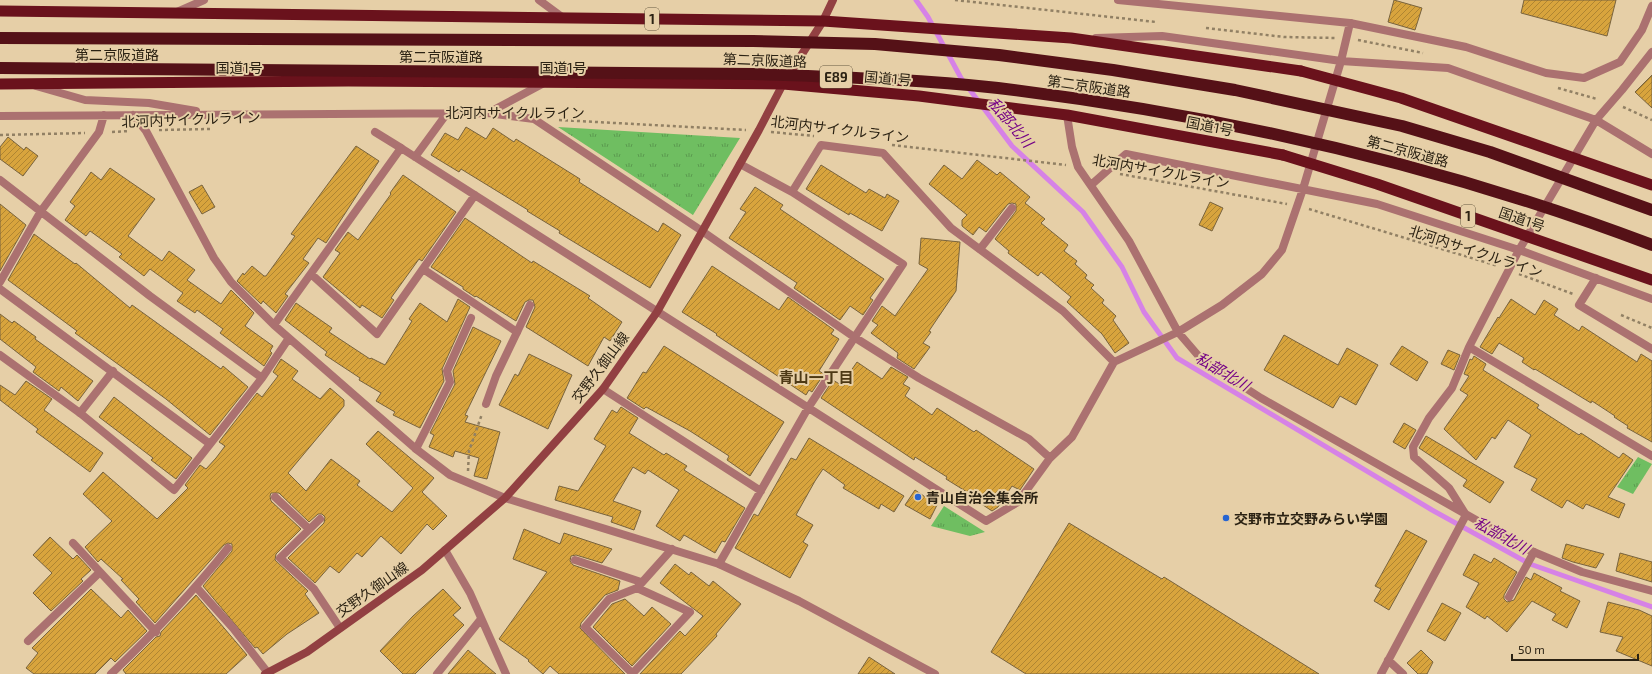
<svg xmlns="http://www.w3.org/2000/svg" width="1652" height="674" font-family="'Exo 2','Noto Sans JP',sans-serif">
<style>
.grass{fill:url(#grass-tufts)}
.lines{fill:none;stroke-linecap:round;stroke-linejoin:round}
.stream{stroke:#d682e6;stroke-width:5}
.building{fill:url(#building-hatch);stroke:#78633e}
.path{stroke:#918064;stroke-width:2.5;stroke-dasharray:3 3;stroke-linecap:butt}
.service{stroke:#ab7170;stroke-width:8}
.minor{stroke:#ab7170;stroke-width:8}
.tertiary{stroke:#ab7170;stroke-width:8}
.secondary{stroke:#924042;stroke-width:8}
.trunk{stroke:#6a121c;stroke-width:11}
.trunk-bridge{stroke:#6a121c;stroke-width:11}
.motorway-bridge{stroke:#551117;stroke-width:12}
.poi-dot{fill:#2765d2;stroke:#e6cfa7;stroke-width:1.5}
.labels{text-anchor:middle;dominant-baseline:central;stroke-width:4;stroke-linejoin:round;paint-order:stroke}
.shield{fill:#e6cfa7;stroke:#63563f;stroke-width:1}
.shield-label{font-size:13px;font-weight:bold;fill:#2b2213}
.street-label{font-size:14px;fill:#2b2213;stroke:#e6cfa7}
.poi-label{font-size:14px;font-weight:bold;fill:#2b2213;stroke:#e6cfa7;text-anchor:start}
.water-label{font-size:15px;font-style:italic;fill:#740086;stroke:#e6cfa7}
.neighbourhood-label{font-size:15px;font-weight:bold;fill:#4d3915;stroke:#e6cfa7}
</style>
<defs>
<pattern id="grass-tufts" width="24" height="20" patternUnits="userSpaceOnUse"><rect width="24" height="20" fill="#6fbe61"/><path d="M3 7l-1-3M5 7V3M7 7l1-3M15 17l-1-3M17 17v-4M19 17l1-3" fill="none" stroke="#5b9a4f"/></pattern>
<pattern id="building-hatch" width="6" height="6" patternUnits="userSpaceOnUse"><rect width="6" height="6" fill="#d8a43d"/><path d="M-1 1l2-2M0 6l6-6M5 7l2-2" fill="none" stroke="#af8532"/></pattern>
</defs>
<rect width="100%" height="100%" fill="#e6cfa7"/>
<path class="grass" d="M558 127 740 138 693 215Z
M1638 457 1652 464 1633 494 1617 487Z
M944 506 985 532 970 536 931 526Z"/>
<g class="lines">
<path class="stream" d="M916 0 928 17 961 78 1012 146 1083 212 1122 267 1144 312 1177 358 1432 510 1530 564 1652 607"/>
</g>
<path class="building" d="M1394 0 1422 8 1415 30 1388 22Z
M1524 0H1616L1607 36 1521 13Z
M1652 75V108L1635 92Z
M466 127 486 139 493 128 514 142 516 139 580 179 579 182 658 232 663 223 681 235 650 288 559 233 560 231 527 211 528 210 461 169 459 172 431 155 445 133 458 140Z
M8 137 24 150 26 147 38 156 23 176 0 159V147Z
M356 146 379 161 326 243 318 238 303 259 309 263 285 294 288 296 276 313 263 301 261 304 237 281 243 273 244 275 252 266 264 276H266L295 236 291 234Z
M977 160 997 175 1000 172 1030 197 1025 203 1045 219 1041 223 1068 245 1064 251 1077 261 1075 264 1087 275 1085 278 1094 285 1091 288 1104 300 1102 303 1116 316 1113 320 1129 343 1115 353 1102 334 1067 302 1071 297 1041 272 1038 276 1008 253 1009 251 995 239 1016 211V204L1012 203 1008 204 986 232 979 227 973 235 962 226V220L967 215 929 184 944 165 962 179Z
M821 165 866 193 869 189 885 198 887 194 899 201 882 231 850 213 849 215 806 189Z
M110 168 155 199 128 236 162 261 169 251 195 270 187 280 221 304 231 290 254 313 245 326 273 346 270 351 272 353 264 366 220 333 223 329 197 310 195 313 177 301 183 293 150 269 144 276 119 257 122 254 90 231 86 236 65 220 75 206 70 202 91 172 101 180Z
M403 175 456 212 422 261 419 259 391 298 394 300 382 318 362 305 360 308 323 277 340 253 335 250 348 232 358 240 391 194 390 193Z
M202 185 215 207 202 214 189 192Z
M755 187 783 205 780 209 884 279 870 298 873 300 863 315 850 306 840 320 794 288 797 283 729 238 746 212 740 209Z
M1210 202 1223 208 1212 231 1199 225Z
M0 204 26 225 0 271Z
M465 218 532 263 533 261 590 296 588 298 622 322 610 341 604 337 588 366 526 327 535 307 533 300H529L525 302 516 321 476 296 475 297 463 289V287L431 267Z
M34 234 75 264 76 263 130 308 132 305 221 369 223 366 248 387 210 435 166 399 75 333 77 331 8 280Z
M921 238 960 242 956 291 929 331 931 332 923 343 930 347 914 369 897 358 898 353 871 333 878 325 872 321 882 306 895 316 928 269 919 264Z
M712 266 779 310 788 297 834 330 831 334 839 339 819 371 824 374 812 392 809 390 806 395 716 335 717 334 682 312Z
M458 299 470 307 442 369 444 381 420 428 393 415 395 412 376 401 381 393 359 380 360 378 325 355 327 352 285 320 296 303 332 328 329 332 370 359 371 358 385 365 412 321 409 319 420 303 447 322Z
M1511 299 1535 315 1544 300 1558 309 1554 315 1579 331 1582 326 1637 362 1641 354 1652 361V442L1627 428 1628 426 1614 417 1615 416 1592 401 1591 403 1535 369 1534 370 1522 362 1524 358 1499 343 1492 354 1480 347 1498 317 1499 318Z
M0 314 12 323 14 321 36 337 35 339 93 381 78 401 61 387 59 391 33 372 36 367 0 339Z
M473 327 501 341 465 415 468 416 465 422 500 432 487 479 474 476 479 458 455 451 453 457 429 447 434 435 430 433 455 384 453 371Z
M1284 335 1338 365 1347 348 1378 365 1356 405 1340 396 1333 408 1264 370Z
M664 346 784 422 750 476 727 460 729 456 690 431 646 407 644 409 627 398 643 372 646 373Z
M1402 346 1428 362 1417 381 1390 364Z
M1448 350 1460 355 1454 370 1441 364Z
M529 354 572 375 548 429 499 405 515 374 518 376Z
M1474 356 1486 364 1483 370 1539 405 1537 408 1579 435 1581 433 1619 458 1623 453 1633 460 1608 497 1625 504 1619 518 1586 504 1583 509 1567 500 1562 508 1531 490 1537 479 1514 467 1531 435 1508 420 1495 439 1492 437 1476 460 1444 429 1468 395 1460 390 1469 376 1464 374 1470 359 1472 360Z
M281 359 298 371 292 379 320 399 330 388 344 400V406L288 473 306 491 331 459 360 481 357 485 392 512 413 488 366 444 378 431 434 478 422 492 447 516 433 530 427 524 401 554 381 536 362 557 357 553 339 573 330 566 315 583 288 558 324 523 325 517 322 514H318L309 522 279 493H271L270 496 271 501 301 529 276 554 275 560 308 591 305 594 319 613 287 634 263 654 257 647 255 648 203 586 232 551V544L228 543 224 545 155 623 136 602 139 599 121 580 123 579 101 559 98 562 85 547 112 521 83 494 103 472 157 519 188 488 185 485 200 465 206 469 216 458 225 446 219 442 257 393 262 397 278 376 273 372Z
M857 362 882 379 891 367 908 377 903 384 910 388 905 396 932 415 937 408 974 432 976 430 1034 469 1020 490 1012 486 998 507 992 511 974 499 975 497 946 479 947 477 915 457 914 460 821 398 833 380 841 385Z
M26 381 52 399 44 410 103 453 90 472 36 432 38 429 0 400V385L15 395Z
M114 397 192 458 176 479 151 460 153 458 99 417Z
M621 407 638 418 629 433 664 455 666 453 687 466 684 470 745 508 725 542 722 541 715 553 684 535 680 541 656 526 679 490 648 470 645 474 633 467 613 501 641 511 634 530 611 522 613 517 555 500 559 486 578 491 606 446 594 439 612 410 617 413Z
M1404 423 1416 430 1405 449 1393 442Z
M1426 436 1504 482 1490 503 1463 486 1467 480 1419 448Z
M809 438 904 496 894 512 881 504 879 509 843 488 845 485 823 469 815 481 796 515 813 525 803 542 808 545 790 578 735 548 754 514 758 516 791 458 796 460Z
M915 490 937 505 930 519 905 505Z
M1069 523 1162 579 1164 577 1319 674H1026L991 652Z
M524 529 560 544 564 533 612 549 602 563 576 555 571 556 570 561 573 565 620 581 618 590 605 595 581 623 580 628 625 674H559L550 666 543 674 528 661 529 660 499 639 547 572 513 559Z
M1406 530 1427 541 1389 610 1374 601 1381 589 1375 586Z
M50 537 73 559 77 555 91 570 81 579 83 581 51 611 33 593 52 573 33 555Z
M1566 544 1604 554 1596 568 1573 562 1562 558Z
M1620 553 1652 562V582L1616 571Z
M1474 554 1491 563 1494 558 1517 572 1504 595V599L1507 602 1514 600 1526 577 1531 580 1534 573 1562 588 1560 591 1580 601 1567 628 1552 620 1556 614 1532 601 1507 632 1487 616 1485 619 1466 607 1479 583 1463 575Z
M675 564 689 575 691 572 709 586 713 581 741 604 716 634 717 636 681 674H640L680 631 685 636 703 616 660 583Z
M91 589 121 618 128 610 147 631 115 662 111 658 95 674H34L26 668 38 653 32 648Z
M443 589 461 608 453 615 464 625 415 674H403L380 651 413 616Z
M196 595 247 655 226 674H126L123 670 156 637 160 636 161 632Z
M625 599 644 616 652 607 671 624 632 666 593 627 612 604Z
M1608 602 1639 610 1652 616V666L1616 651 1623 637 1600 632Z
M1442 603 1461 613 1445 641 1427 631Z
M468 650 496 674H448Z
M1421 650 1433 662 1427 674H1418L1407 663Z
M869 657 895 674H858Z"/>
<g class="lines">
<path class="path" d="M955 0 1156 22
M1206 28 1284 37 1335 38
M1358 40 1423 53
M1558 88 1597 99
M1623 107 1652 120
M559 120 746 130
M159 130 210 129
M112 132 130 131
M771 132 814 136
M0 135 85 133
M892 145 1066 165
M1120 174 1287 204
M1309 209 1498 266
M1519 274 1573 294
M1621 315 1652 328
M468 471 469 451 482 414"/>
<path class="service" d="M1350 23 1466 47 1546 73 1584 78 1620 62 1642 30 1652 6
M375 132 401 148
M980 249 1012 208
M486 404 496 376 530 305
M80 413 113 371
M416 449 450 382 447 371 471 318
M275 497 309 529
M320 519 280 558 314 589 340 628
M73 543 156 632
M575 560 641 582
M197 588 233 628 268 673
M1509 597 1534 552
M28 641 100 572
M111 674C153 634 192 593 228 548"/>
<path class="minor" d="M539 0 562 17
M1118 0 1350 23 1341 61 1303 189 1282 250 1262 274 1222 305 1178 332 1202 360 1261 398 1529 550 1582 572 1652 591
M177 12 204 0
M1096 38 1162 36 1341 61 1448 68 1596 120 1652 154
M36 86 85 100 149 103 196 111
M488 113 534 119 702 231 854 337 919 378 1029 439 1050 458
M133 115 146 131 214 258 231 282 274 325 416 449 450 475 505 498
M0 116 488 113 544 83
M415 157 448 112
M740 164 792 192
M0 180 150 296 262 378
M1091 185 1126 154 1377 204 1519 250 1652 299
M423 269 517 332
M311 274 377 334 475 195
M1596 278 1579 305 1652 349
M0 282 41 211 99 132 104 115
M0 289 210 444
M274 325 401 148 986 521 1018 502 1050 458 1072 437 1114 362 1178 332 1129 241 1078 167 1072 147 1067 115
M1469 347 1652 456
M0 355 80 413 174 490 262 378 289 338
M603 389 761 491
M445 550 470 593 506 674
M719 564 808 408 903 264 792 192 821 145 883 153 951 228 1063 311 1114 362
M1388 660 1403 674
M632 673 585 627 609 599 637 588 672 549
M437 674 481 619
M632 674 690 612 637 588
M1381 674 1466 515 1449 488 1414 457 1413 447 1429 418 1452 388 1469 347 1519 250 1596 120 1622 90 1652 52"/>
<path class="tertiary" d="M505 498 719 564 799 601 935 674"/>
<path class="secondary" d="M265 674 307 652 422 570 505 498 603 389 657 312 759 130 783 84 823 21 833 0"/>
<path class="trunk" d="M0 11 823 21 1071 38 1301 71
M0 84 348 81 783 84 919 96 1067 115 1283 155"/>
<path class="trunk-bridge" d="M1301 71 1401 98 1652 185
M1283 155 1377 184 1652 280"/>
<path class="motorway-bridge" d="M0 38 753 41 875 44 999 55 1113 70 1235 90 1402 126 1490 152 1652 210
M0 68 754 74C835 77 917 79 998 88 1221 115 1442 165 1652 245"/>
</g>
<g class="poi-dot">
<circle cx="918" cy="497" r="4"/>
<circle cx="1226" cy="518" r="4"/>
</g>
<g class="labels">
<g class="shield">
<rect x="645" y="8" width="14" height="22" rx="3"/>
<rect x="820" y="66" width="32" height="22" rx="3"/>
<rect x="1461" y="205" width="14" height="22" rx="3"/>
</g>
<g class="shield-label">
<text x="652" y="19">1</text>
<text x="836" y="77">E89</text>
<text x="1468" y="216">1</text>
</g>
<g class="street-label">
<text x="117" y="54">第二京阪道路</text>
<text x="441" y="56">第二京阪道路</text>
<text transform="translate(765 60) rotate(2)">第二京阪道路</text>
<text x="239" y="67">国道1号</text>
<text x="563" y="67">国道1号</text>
<text transform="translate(888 78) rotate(5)">国道1号</text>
<text transform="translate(1089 86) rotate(8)">第二京阪道路</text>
<text x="515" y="112">北河内サイクルライン</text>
<text transform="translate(191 119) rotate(-2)">北河内サイクルライン</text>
<text transform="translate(1210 126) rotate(11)">国道1号</text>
<text transform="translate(840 129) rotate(7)">北河内サイクルライン</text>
<text transform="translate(1408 151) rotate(15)">第二京阪道路</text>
<text transform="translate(1161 171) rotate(10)">北河内サイクルライン</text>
<text transform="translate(1522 219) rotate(19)">国道1号</text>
<text transform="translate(1476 251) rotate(18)">北河内サイクルライン</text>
<text transform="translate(600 367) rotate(-53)">交野久御山線</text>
<text transform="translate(372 589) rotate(-35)">交野久御山線</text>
</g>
<g class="poi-label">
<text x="926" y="497">青山自治会集会所</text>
<text x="1234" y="518">交野市立交野みらい学園</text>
</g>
<g class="water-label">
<text transform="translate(1011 122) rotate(50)">私部北川</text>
<text transform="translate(1223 371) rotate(31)">私部北川</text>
<text transform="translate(1502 535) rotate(29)">私部北川</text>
</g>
<g class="neighbourhood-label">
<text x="816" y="377">青山一丁目</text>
</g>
</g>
<path d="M1512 654v6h126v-6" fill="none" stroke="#2b2213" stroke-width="2"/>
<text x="1518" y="654" font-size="12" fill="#2b2213" stroke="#e6cfa7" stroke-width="3" paint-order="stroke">50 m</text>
</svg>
